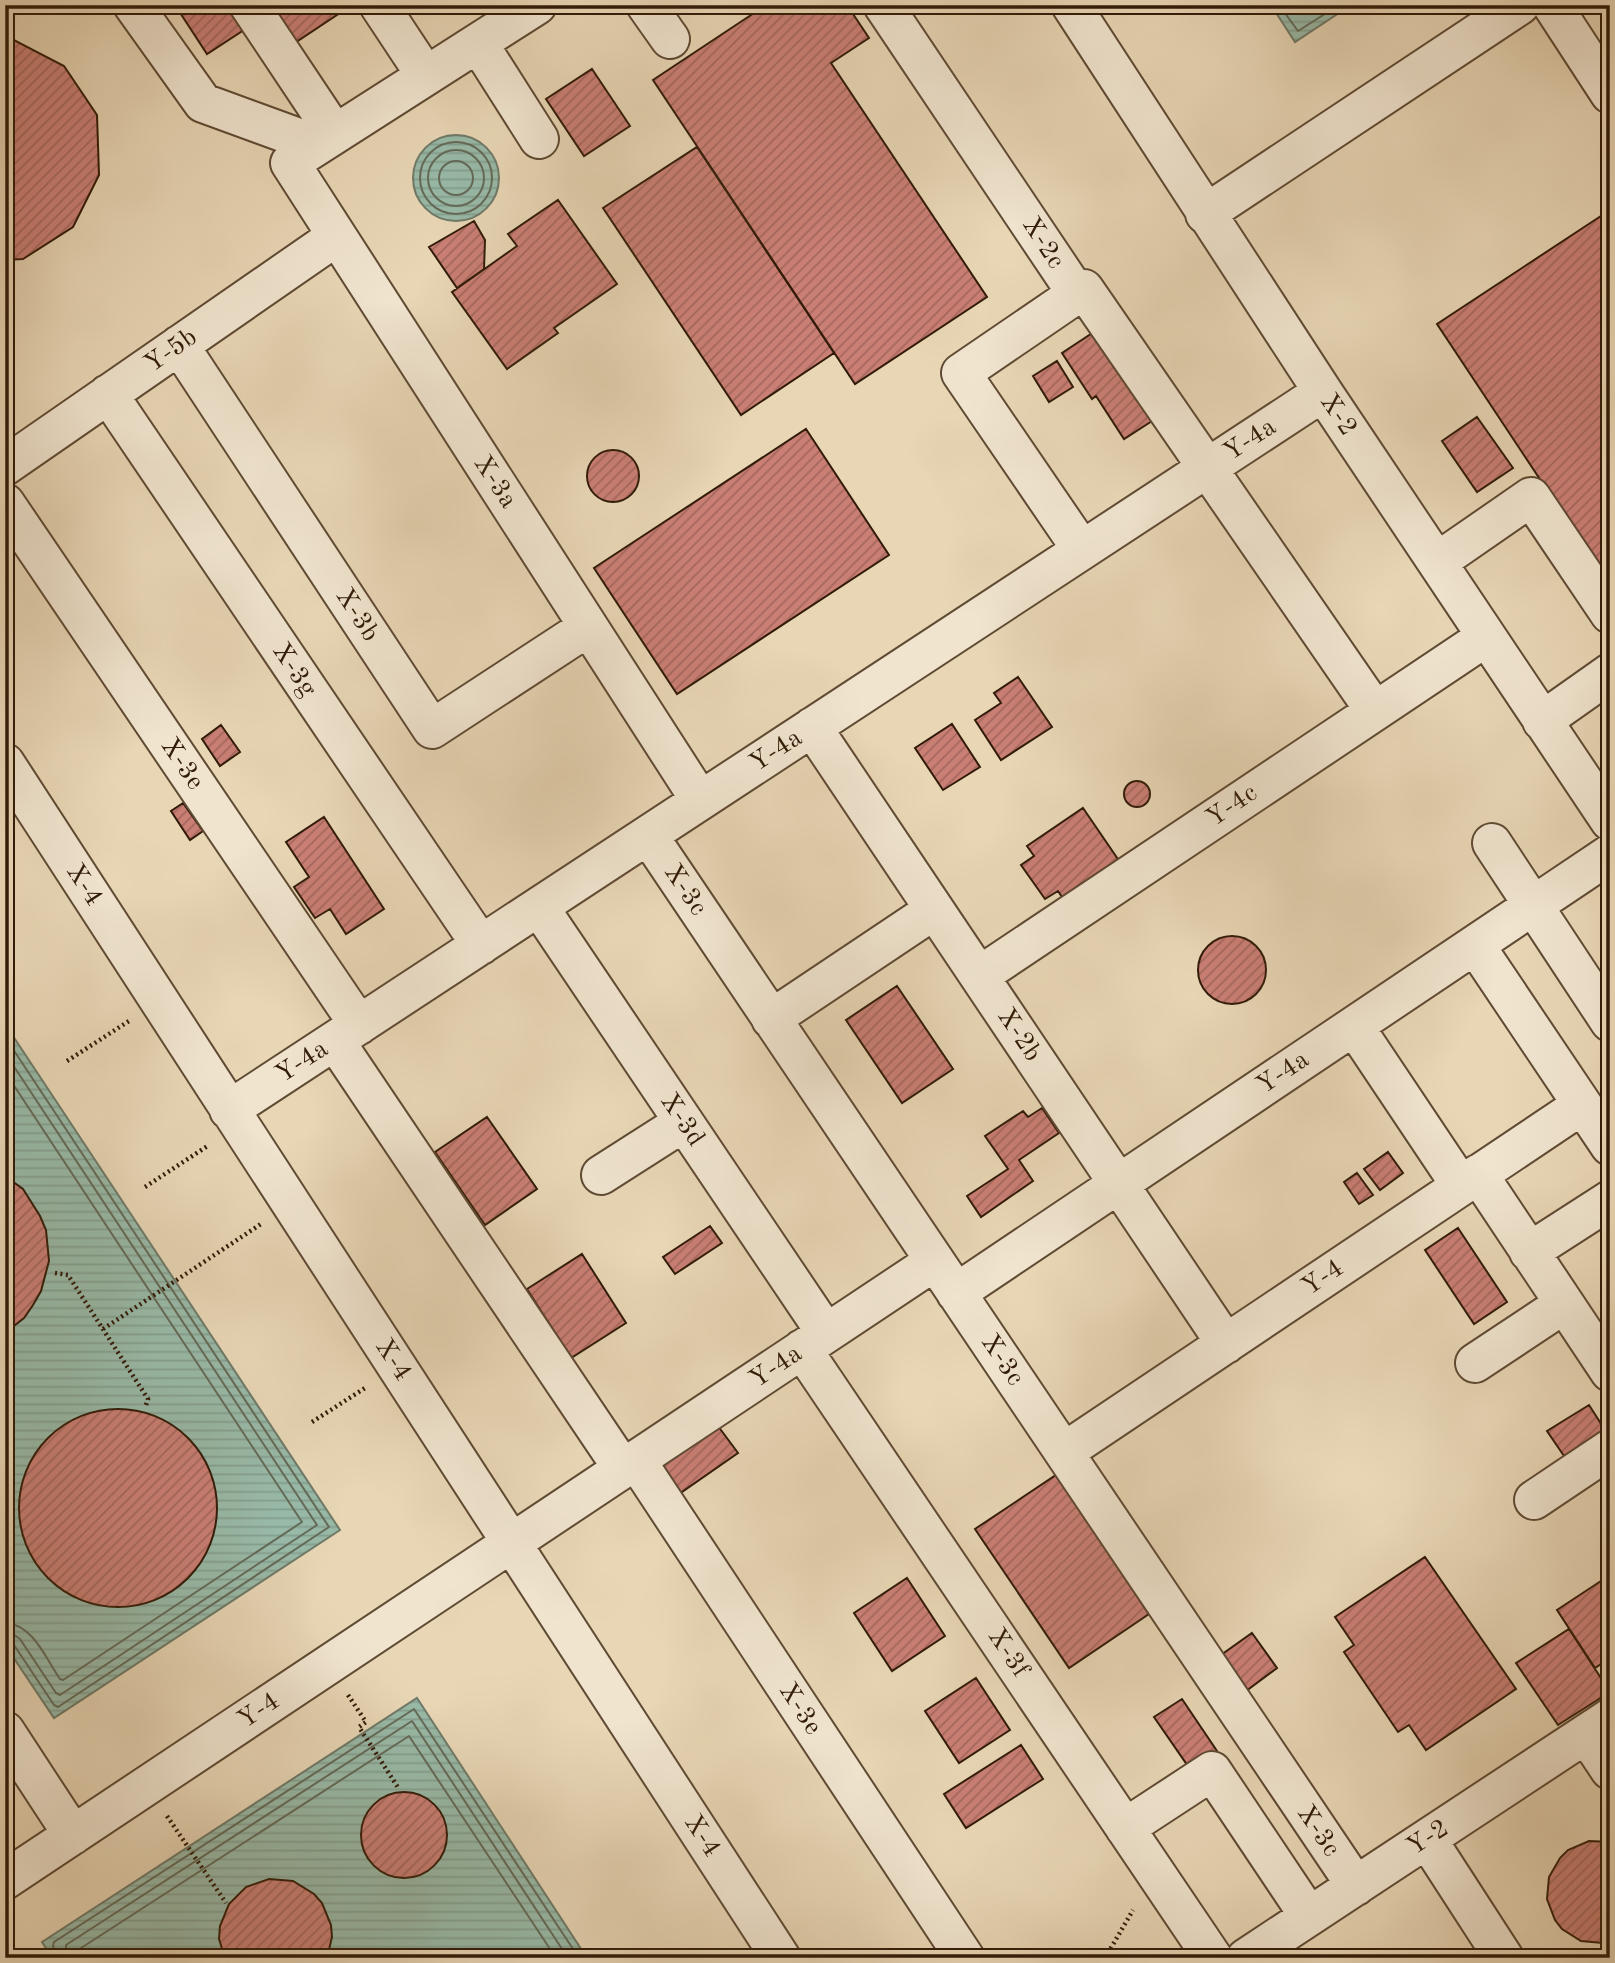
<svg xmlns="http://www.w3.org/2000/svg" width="1615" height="1963" font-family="'Old Standard TT',serif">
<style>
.water{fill:url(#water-rules);stroke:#6f7a68;stroke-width:2}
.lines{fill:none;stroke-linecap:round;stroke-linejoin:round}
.shore{stroke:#646a58;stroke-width:2}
.building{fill:url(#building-hatch);stroke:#311b08;stroke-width:2}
.minor-casing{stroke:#5f4a33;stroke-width:42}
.path{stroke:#311b08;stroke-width:4.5;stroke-dasharray:2 3.5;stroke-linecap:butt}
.minor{stroke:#f0e4cf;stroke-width:38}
.labels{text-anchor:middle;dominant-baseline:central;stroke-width:6;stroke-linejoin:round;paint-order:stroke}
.street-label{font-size:26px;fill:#311b08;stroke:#f0e4cf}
</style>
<defs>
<pattern id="water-rules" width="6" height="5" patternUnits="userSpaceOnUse" patternTransform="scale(1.75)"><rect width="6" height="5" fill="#98baa8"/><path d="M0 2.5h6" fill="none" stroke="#839f8f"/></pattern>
<pattern id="building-hatch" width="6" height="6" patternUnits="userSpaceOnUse" patternTransform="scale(1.75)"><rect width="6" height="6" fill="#ca7f75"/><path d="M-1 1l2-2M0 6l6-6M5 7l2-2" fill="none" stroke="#a5675e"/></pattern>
</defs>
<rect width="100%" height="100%" fill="#e8d6b5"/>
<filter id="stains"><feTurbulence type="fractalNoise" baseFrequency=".00286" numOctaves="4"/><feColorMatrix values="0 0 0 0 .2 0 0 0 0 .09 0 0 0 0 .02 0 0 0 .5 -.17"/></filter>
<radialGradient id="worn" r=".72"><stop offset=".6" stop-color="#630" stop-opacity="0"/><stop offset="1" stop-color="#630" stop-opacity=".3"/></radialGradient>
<path class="water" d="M1271 5H1351L1295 42Z
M413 178a43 43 0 1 1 86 0a43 43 0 1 1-86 0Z
M5 1024 340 1530 54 1718 5 1645Z
M417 1698 587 1958H52L42 1942Z"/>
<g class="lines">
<path class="shore" d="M1279 5 1298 31 1339 5
M420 178a36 36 0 1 1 72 0a36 36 0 1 1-72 0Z
M428 178a28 28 0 1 1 56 0a28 28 0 1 1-56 0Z
M439 178a17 17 0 1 1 34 0a17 17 0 1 1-34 0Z
M5 1037 329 1527 58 1707 54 1705 14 1645 5 1642
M5 1053 317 1525 60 1695 56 1693 20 1639 13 1634 5 1633
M5 1072 302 1522 63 1680 60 1679C46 1659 33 1624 5 1623
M57 1958 53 1946 54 1942 414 1709 579 1958
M66 1958V1945L412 1721 568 1958
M77 1958 78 1950 409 1736 556 1958"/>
</g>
<path class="building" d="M175 5H236L250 26 207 54Z
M263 5H352L290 46Z
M766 5H847L869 38 831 63 987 297 855 384 653 80Z
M5 39H12L64 66 97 115 99 175 73 227 23 259 5 260Z
M592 69 630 126 584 156 546 99Z
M697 147 834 353 741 415 603 208Z
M558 200 617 284 554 328 558 333 507 369 452 292 517 246 508 234Z
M1610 210V585L1437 324Z
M474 221 485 240 484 269 457 288 429 247Z
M1094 332 1152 421 1124 439 1096 396 1092 399 1062 353Z
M1057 361 1073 387 1049 402 1033 376Z
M1477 417 1513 468 1477 492 1442 441Z
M806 429 889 555 677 694 594 568Z
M587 476a26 26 0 1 1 52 0a26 26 0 1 1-52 0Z
M1018 677 1052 727 1001 760 975 720 1001 703 994 693Z
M952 724 980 767 943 790 915 748Z
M221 725 240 752 220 766 202 739Z
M1124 794a13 13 0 1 1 26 0a13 13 0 1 1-26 0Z
M183 803 203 831 190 840 171 811Z
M1083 808 1124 868 1068 906 1058 891 1045 899 1021 865 1034 856 1027 846Z
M324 817 384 909 346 934 330 909 315 918 294 887 309 877 286 842Z
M1198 970a34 34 0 1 1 68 0a34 34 0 1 1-68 0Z
M897 986 953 1069 902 1103 846 1020Z
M1042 1108 1059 1133 1019 1160 1033 1181 981 1217 967 1196 1008 1169 985 1136 1023 1111 1028 1117Z
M487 1117 537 1189 485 1225 435 1152Z
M1388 1152 1403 1173 1380 1190 1364 1169Z
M1357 1173 1373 1195 1359 1204 1344 1182Z
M5 1176 23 1189 40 1216 46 1230 49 1261 41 1291 33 1305 24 1318 5 1333Z
M710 1226 722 1243 675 1274 663 1257Z
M1458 1228 1507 1302 1474 1324 1425 1250Z
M582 1254 626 1323 571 1358 527 1289Z
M1610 1296V1315L1601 1302Z
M1589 1405 1605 1430 1564 1456 1547 1431Z
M19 1508a99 99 0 1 1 198 0a99 99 0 1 1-198 0Z
M718 1426 738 1453 679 1494 660 1466Z
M1056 1475 1149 1614 1069 1668 975 1529Z
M1425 1557 1516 1689 1426 1750 1409 1725 1398 1732 1344 1652 1354 1645 1335 1617Z
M1610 1575V1658L1595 1668 1557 1610Z
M907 1578 945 1636 892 1671 854 1613Z
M1569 1629 1610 1692 1558 1725 1516 1663Z
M1252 1633 1277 1668 1246 1691 1221 1655Z
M976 1678 1010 1730 959 1763 925 1711Z
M1182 1699 1217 1751 1190 1769 1154 1717Z
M1021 1745 1043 1779 966 1828 944 1794Z
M361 1835a43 43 0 1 1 86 0a43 43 0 1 1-86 0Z
M1589 1841 1610 1842V1942L1603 1943 1581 1941 1562 1929 1555 1920 1547 1899 1549 1877 1560 1858 1568 1850Z
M269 1879 293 1881 314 1894 322 1903 331 1925 332 1937 327 1958H225L219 1939 220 1926 229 1904 246 1887Z"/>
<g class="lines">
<defs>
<path id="minor" d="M133 5 203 103 318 145
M249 5 335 134
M379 5 426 76
M537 5 290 163 700 800
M646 5 670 39
M883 5 1077 294
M1071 5 1323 392 1610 821
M1552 5 1610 94
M478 43 539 139
M1205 214 1520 5
M179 345 432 729 588 627
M108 394 481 945
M5 466 337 236
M5 503 359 1025
M1082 550 961 373 1084 289 1375 711
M1437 562 1531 497 1610 614
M1542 721 1610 673
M812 727 1226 1344
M5 763 781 1958
M648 835 1356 1886
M1492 843 1610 1022
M539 907 826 1333
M1475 945 1610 1146
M979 976 1486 637
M771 1019 934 910
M1354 1026 1461 1186
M335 1041 623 1469
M229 1110 1323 392
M1478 1174 1610 1372
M601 1175 684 1122
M1529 1252 1610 1200
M956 1293 1610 854
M802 1349 1213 1958
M1475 1363 1564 1304
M1064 1452 1582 1105
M636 1460 965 1958
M1534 1500 1610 1449
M5 1731 73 1835
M1586 1734 1610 1770
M1125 1828 1212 1771 1309 1916
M1427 1839 1504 1958
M5 1880 935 1261
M1246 1958 1610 1718"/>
</defs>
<use href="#minor" class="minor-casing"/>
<path class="path" d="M67 1061 129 1021
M145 1187 209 1145
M55 1273 68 1275 148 1399 145 1408
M103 1329 261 1224
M312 1422 365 1388
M348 1695 366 1722 359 1727 399 1789
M167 1816 226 1903
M1105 1958 1133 1910"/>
<use href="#minor" class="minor"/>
</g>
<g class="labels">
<g class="street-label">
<text transform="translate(1043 243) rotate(57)">X-2c</text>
<text transform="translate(171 351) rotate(-35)">Y-5b</text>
<text transform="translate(1338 415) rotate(56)">X-2</text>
<text transform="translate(1250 440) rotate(-33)">Y-4a</text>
<text transform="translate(495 482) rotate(57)">X-3a</text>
<text transform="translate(357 615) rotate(57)">X-3b</text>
<text transform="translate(294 670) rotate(56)">X-3g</text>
<text transform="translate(776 751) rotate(-33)">Y-4a</text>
<text transform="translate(182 764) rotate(56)">X-3e</text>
<text transform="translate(1232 806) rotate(-34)">Y-4c</text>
<text transform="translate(84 885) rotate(57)">X-4</text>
<text transform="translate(685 890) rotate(56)">X-3c</text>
<text transform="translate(1019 1035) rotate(56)">X-2b</text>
<text transform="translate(302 1062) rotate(-33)">Y-4a</text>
<text transform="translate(1283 1073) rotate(-34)">Y-4a</text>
<text transform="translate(682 1120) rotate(56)">X-3d</text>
<text transform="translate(1323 1278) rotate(-34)">Y-4</text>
<text transform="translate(393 1360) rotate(57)">X-4</text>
<text transform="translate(1002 1360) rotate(56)">X-3c</text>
<text transform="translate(776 1367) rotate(-34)">Y-4a</text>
<text transform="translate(1008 1653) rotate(56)">X-3f</text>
<text transform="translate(800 1709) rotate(57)">X-3e</text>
<text transform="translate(259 1711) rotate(-34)">Y-4</text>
<text transform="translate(1318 1831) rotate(56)">X-3c</text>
<text transform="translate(702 1836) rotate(57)">X-4</text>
<text transform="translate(1428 1838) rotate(-33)">Y-2</text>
</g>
</g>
<rect width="1615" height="1963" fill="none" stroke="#e8d6b5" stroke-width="28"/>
<rect x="7" y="7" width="1601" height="1949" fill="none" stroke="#311b08" stroke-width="3.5"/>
<rect x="14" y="14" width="1587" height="1935" fill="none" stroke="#311b08" stroke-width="2"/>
<rect width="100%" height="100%" filter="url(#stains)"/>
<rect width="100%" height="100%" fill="url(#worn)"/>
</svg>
